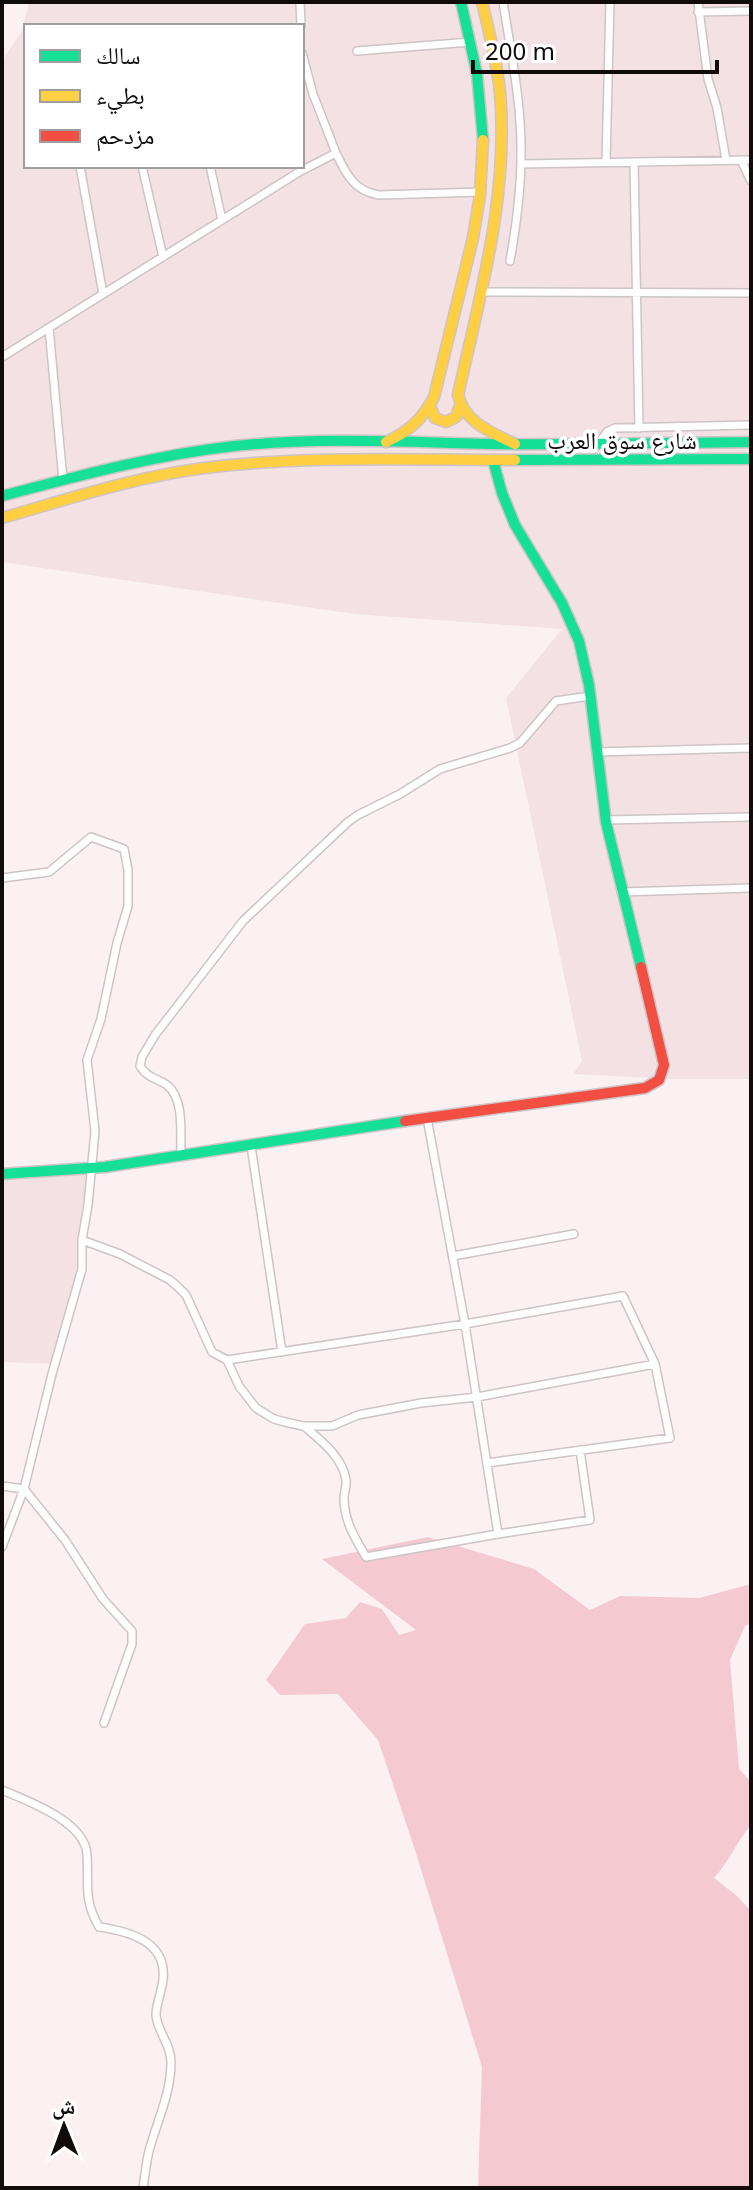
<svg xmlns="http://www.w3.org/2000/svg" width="753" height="2190" font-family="'Noto Sans','Noto Naskh Arabic',sans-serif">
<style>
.built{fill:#f3e1e3;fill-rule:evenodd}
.green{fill:#f5c9d1}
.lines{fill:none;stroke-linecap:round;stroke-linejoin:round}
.street-casing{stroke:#cdc4c6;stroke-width:10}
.fast-casing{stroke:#cdc4c6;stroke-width:13}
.slow-casing{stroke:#cdc4c6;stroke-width:13}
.jam-casing{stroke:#cdc4c6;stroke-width:13}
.street{stroke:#fefdfd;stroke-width:7}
.fast{stroke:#16e098;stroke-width:10}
.slow{stroke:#ffcf43;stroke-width:10}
.jam{stroke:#f24e42;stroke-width:10}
.labels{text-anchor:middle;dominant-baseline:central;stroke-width:7;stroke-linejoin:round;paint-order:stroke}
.street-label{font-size:24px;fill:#110b0c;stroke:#fff}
</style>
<rect width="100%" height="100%" fill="#fbf1f3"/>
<path class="built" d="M29 2H751V1079H670L573 1074 582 1061 506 698 562 629 354 614 2 562V69L5 56 22 31ZM26 26H302V166H26Z
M91 1168 82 1269 54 1364 2 1362V1174Z"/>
<path class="green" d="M428 1537 534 1569 590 1610 620 1596 699 1598 751 1584V1623L745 1626 730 1660 739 1769 751 1782V1825C736 1842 729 1862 714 1878L737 1896 751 1911V2188H478L482 2067 415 1850 378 1740 338 1694 280 1695 266 1680 305 1624 346 1618 360 1602 382 1609 399 1635 416 1630 322 1559Z"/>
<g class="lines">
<defs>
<path id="street" d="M300 2 301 26
M503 2C511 53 522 105 521 156 521 192 516 227 510 261
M698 2 708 79 717 108 726 160
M698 12 751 11
M357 51 471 42
M302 53 313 94 336 153
M741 160 751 181
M606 162 610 2
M634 162 639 428
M521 164 751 160
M80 166 103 294
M142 166 163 257
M210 166 222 220
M481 292 751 293
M49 328 63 480
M2 357 299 172 336 153C346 174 354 191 379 195L481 192
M599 443 607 432 615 428 751 425
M596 752 751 748
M606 820 751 817
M2 878 49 872 91 837 124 849 128 870V906L117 943 101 1019 87 1060 95 1131 88 1205 82 1240V1269L52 1374 24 1489 2 1547
M621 892 751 888
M427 1118 465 1324 498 1534 590 1520 580 1450
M251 1146 282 1352
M181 1155C180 1135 185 1099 167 1085 157 1078 147 1078 140 1066L142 1057 155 1035 243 921 348 822 358 815 400 794 440 769 510 748 520 743 556 701 590 696
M82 1240 120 1254 170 1280 178 1287 186 1295 212 1352 227 1360 239 1386 256 1408 274 1419 285 1422 303 1426H332L358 1415 421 1403 477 1397 655 1364 670 1438 487 1463
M453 1256 574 1234
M227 1360 465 1324 623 1296 655 1364
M304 1426C320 1440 343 1457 346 1480 347 1486 344 1492 344 1498 344 1521 355 1538 366 1557L498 1534
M2 1486 24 1489 65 1540 103 1599 132 1631V1644L104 1723
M2 1790C28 1801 86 1822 87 1855 89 1885 83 1899 99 1927 128 1931 167 1941 163 1979 162 1991 156 2004 156 2015 157 2031 171 2044 171 2062 171 2094 157 2121 149 2151 146 2163 145 2176 143 2188"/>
<path id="fast" d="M461 2 477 74 483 140
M493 460 502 493 515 525 562 603 579 641 589 685 606 822 641 967
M515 460 751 459
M2 496C78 476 155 455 234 446 319 437 404 442 489 444 577 445 664 443 751 442
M2 1174 105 1167 405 1121"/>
<path id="slow" d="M482 2C489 32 497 62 500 92 509 196 480 295 458 395 465 423 491 432 515 444
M430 406 435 418 446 422 456 417 460 406
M386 442C408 432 423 419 434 397L473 238 480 195 483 140
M2 518C68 499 135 477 204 468 307 455 412 460 515 460"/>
<path id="jam" d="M405 1121 645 1088 659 1080 664 1065 641 967"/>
</defs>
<use href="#street" class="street-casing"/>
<use href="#fast" class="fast-casing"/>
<use href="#slow" class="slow-casing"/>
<use href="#jam" class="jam-casing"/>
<use href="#street" class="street"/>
<use href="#fast" class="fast"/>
<use href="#slow" class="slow"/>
<use href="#jam" class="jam"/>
</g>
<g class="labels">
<g class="street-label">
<text x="622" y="439">شارع سوق العرب</text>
</g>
</g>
<rect width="753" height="2190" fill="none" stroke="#110b0c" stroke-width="8"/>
<rect x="24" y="24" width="280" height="144" fill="#ffffff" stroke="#a09d9e" stroke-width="2"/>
<rect x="40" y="50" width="40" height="12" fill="#16e098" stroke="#a09d9e" stroke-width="2"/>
<text x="96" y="64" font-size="24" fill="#110b0c">سالك</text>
<rect x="40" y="90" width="40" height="12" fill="#ffcf43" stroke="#a09d9e" stroke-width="2"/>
<text x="96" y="104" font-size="24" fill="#110b0c">بطيء</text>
<rect x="40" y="130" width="40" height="12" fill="#f24e42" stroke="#a09d9e" stroke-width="2"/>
<text x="96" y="144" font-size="24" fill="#110b0c">مزدحم</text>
<g transform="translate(64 2126) rotate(359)" stroke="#ffffff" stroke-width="6" paint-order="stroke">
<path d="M0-6L14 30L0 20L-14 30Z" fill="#110b0c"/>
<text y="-12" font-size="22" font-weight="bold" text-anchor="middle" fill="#110b0c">ش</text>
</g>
<path d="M473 60v12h244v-12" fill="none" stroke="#110b0c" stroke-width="4"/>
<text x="485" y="60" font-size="24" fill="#110b0c" stroke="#ffffff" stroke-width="6" paint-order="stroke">200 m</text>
</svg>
